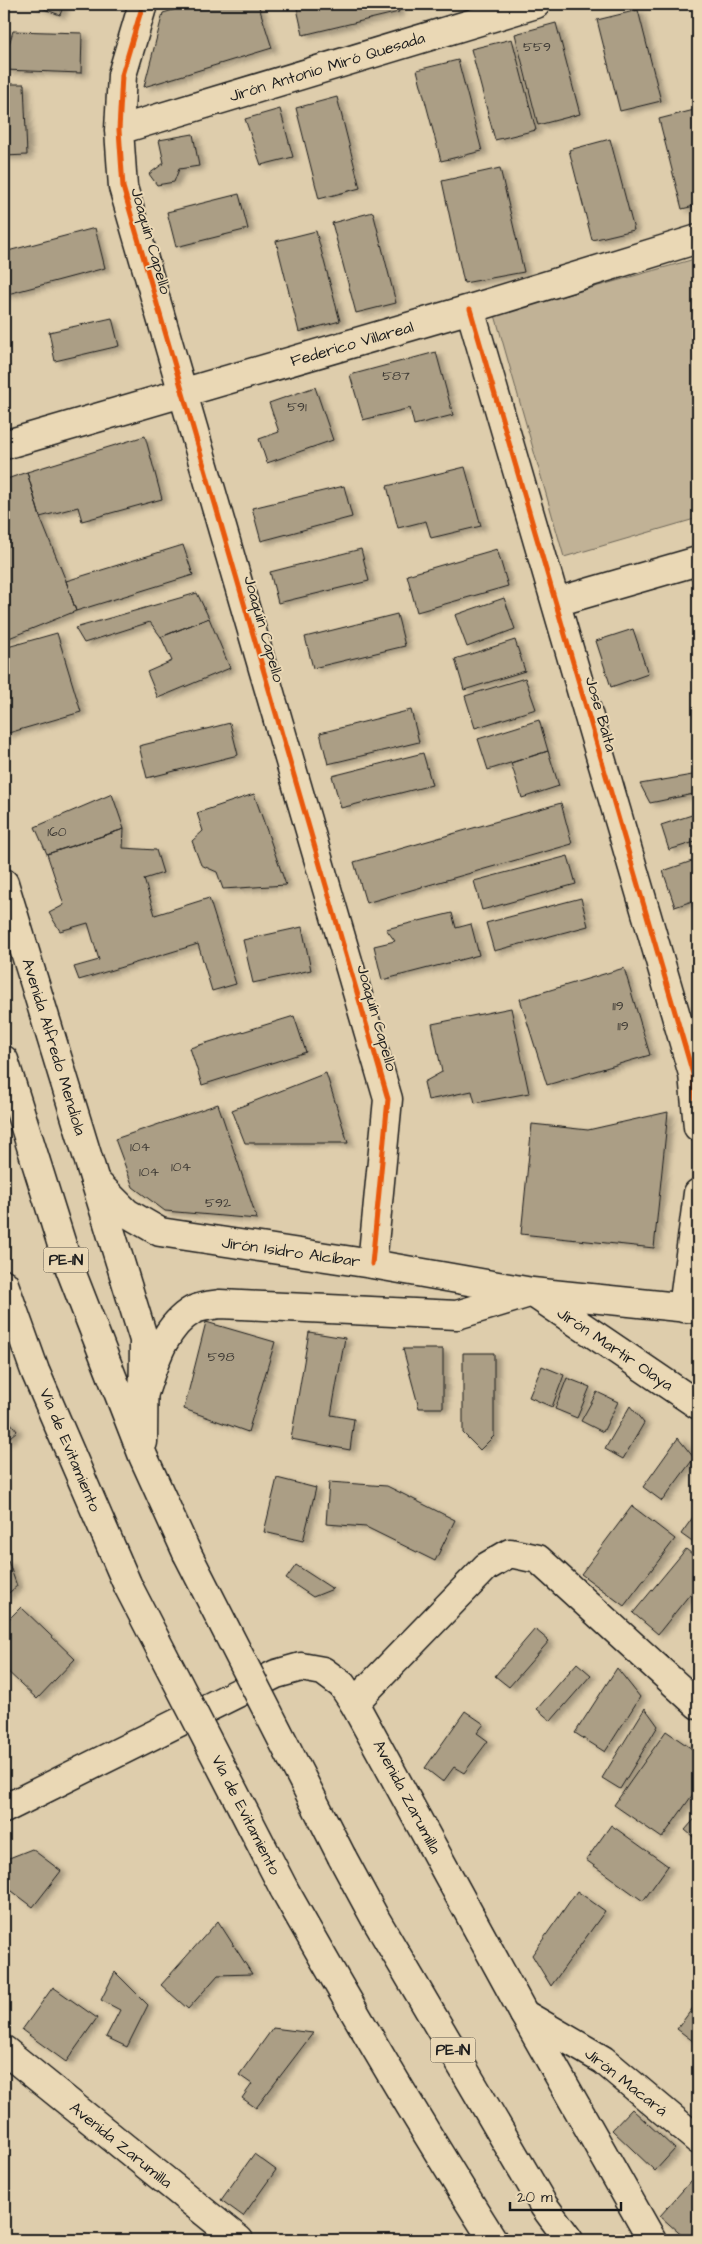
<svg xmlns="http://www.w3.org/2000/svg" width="702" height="2244" font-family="'Architects Daughter',sans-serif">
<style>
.green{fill:#c1b296;stroke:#6e6759}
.building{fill:#ab9e85;stroke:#1c1c1c;filter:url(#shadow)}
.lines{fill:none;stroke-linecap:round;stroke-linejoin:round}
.minor-casing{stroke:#1c1c1c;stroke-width:31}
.major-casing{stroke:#1c1c1c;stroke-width:31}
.highway-casing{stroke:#1c1c1c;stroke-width:31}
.minor{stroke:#ead8b5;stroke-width:28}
.major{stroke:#ead8b5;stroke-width:28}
.highway{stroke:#ead8b5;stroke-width:28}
.highway-bridge-casing{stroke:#1c1c1c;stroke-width:31;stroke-linecap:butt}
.highway-bridge{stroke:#ead8b5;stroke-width:28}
.cycleway-casing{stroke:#ead8b5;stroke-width:8}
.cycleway{stroke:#e8590c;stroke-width:5}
.labels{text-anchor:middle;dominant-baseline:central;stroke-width:4;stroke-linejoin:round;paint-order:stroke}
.number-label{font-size:14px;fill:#403c36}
.shield{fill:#ead8b5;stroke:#5a544a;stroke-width:1}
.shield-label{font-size:15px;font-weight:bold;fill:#1c1c1c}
.street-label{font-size:16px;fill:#1c1c1c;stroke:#ead8b5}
</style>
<defs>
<filter id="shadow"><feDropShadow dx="5.5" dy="3" stdDeviation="2.5" flood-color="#0004"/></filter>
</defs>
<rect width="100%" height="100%" fill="#decdac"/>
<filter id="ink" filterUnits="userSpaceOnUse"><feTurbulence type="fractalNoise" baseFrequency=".02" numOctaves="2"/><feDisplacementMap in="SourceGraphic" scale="10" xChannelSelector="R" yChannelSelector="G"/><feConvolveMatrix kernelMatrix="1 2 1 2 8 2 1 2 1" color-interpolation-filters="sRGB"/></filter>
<g filter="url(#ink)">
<path class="green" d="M698 258V518L564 557 495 315Z"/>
<path class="building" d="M31 4H64L60 15Z
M194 4H258L272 48 144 87 163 13Z
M296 4H397L399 12 303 35Z
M638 10 661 101 620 111 597 20Z
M556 23 580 114 538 125 515 34Z
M13 31 82 33 81 73 4 70V61Z
M512 39 536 130 495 140 471 49Z
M458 60 482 151 441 161 417 70Z
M4 84H24L27 155 4 156Z
M337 97 360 188 319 199 296 108Z
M280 109 293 157 261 165 245 119Z
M698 109V205L682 209 659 119Z
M193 134 199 166 179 169 174 182 157 185 149 174 164 163 159 140Z
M610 139 634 230 592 240 569 150Z
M500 168 524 272 464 283 442 181Z
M239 194 248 229 176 247 167 212Z
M373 212 396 303 356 313 332 223Z
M95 228 105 268 4 295V252Z
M316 231 340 321 299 332 276 241Z
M112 318 119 346 55 361 49 332Z
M436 352 453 415 414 425 410 408 363 420 350 375Z
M315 387 333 440 267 463 259 439 279 432 269 403Z
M145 436 162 499 82 521 78 507 40 517 27 472Z
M465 467 481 526 431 538 426 521 398 528 387 486Z
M27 472 40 517 66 581 76 611 4 640V480Z
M344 486 352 517 261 541 252 508Z
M183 545 193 575 76 611 66 581Z
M361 549 369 581 278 603 270 572Z
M497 549 508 586 417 612 407 575Z
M197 593 209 618 161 637 150 622 84 643 75 628Z
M504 598 515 629 467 647 455 615Z
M397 614 405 646 313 668 305 637Z
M209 618 230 668 158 698 147 672 172 661 161 637Z
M633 629 648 674 611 687 596 641Z
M57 633 81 712 5 734 4 648Z
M515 640 525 671 464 690 455 659Z
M525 678 536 709 475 728 465 696Z
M411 710 419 742 328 764 320 733Z
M539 720 548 751 488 770 478 739Z
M230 723 238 755 147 778 139 746Z
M548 751 559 786 522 798 511 763Z
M423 753 432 785 341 808 332 776Z
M698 774V793L650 803 640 784Z
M112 794 124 829 47 854 35 827Z
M254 794 286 885 223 889 217 872 201 865 192 841 203 831 197 813Z
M561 803 572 844 366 903 354 862Z
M698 813V841L669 850 661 825Z
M124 829 123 848 156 850 163 873 144 879 155 915 209 898 236 984 212 991 198 944 79 980 74 967 99 960 88 923 60 931 49 913 64 905 47 854Z
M568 856 576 884 482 910 474 881Z
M698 859V899L675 907 663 871Z
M581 898 588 926 494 951 486 923Z
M452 913 456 928 471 924 479 955 382 980 374 946 395 941 386 929Z
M302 927 311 970 253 983 243 940Z
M624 968 650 1055 547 1085 520 999Z
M511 1008 529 1093 475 1103 472 1091 428 1100 424 1082 442 1072 432 1024Z
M294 1016 306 1052 202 1085 190 1048Z
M326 1073 348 1143H245L232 1110Z
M218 1104 257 1219 165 1211 133 1187 115 1139Z
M668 1112 654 1248 521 1234 532 1124 588 1130Z
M206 1322 275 1342 248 1432 184 1409Z
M309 1332 345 1338 331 1415 354 1419 350 1450 291 1439Z
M403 1349H443V1408H419Z
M463 1353H494V1436L480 1450 463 1433Z
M542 1366 564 1375 552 1407 529 1397Z
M567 1378 590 1387 577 1418 555 1409Z
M597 1392 618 1402 603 1432 581 1421Z
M630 1406 644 1423 623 1459 605 1449Z
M4 1414 17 1431 4 1442Z
M678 1438 694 1458 662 1501 643 1487Z
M277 1478 316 1488 303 1541 264 1532Z
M329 1482 387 1486 455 1520 435 1561 366 1527 326 1524Z
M632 1506 675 1539 624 1606 581 1574Z
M698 1510V1546L681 1534Z
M686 1549 698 1559V1584L658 1634 633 1613Z
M8 1561 17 1586 4 1597V1562Z
M296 1565 333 1589 313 1597 286 1579Z
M21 1607 75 1659 37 1699 4 1668V1624Z
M535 1629 549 1641 509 1687 495 1676Z
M577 1663 591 1675 551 1721 537 1709Z
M617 1668 640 1697 605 1752 575 1733Z
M645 1708 658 1726 620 1789 602 1778Z
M465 1711 484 1724 477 1733 488 1741 464 1773 454 1767 443 1782 425 1768Z
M666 1731 698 1753V1787L662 1838 614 1805Z
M698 1815V1841L685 1830Z
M611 1825 668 1866 643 1901 586 1860Z
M32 1849 61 1871 33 1907 4 1885V1860Z
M577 1891 605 1911 551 1986 532 1955Z
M218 1921 252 1974 218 1975 188 2009 161 1985Z
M115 1972 148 2005 127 2047 106 2037 120 2010 101 2000Z
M53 1987 97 2018 66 2062 22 2030Z
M698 2001V2045L677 2029Z
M273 2028 313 2033 256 2108 242 2098 252 2084 239 2075Z
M632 2109 675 2149 655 2171 612 2130Z
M254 2154 276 2170 243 2216 221 2200Z
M691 2181 698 2188V2240H687L660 2216Z"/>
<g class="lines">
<defs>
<path id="minor" d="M143 4 122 75 119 130 123 187 388 1099 372 1264
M119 130 536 4
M470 309 693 1074 698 1127
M4 445 470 309 698 239
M556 602 698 561
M95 1181 127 1213 160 1232 372 1264 532 1292 698 1309
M536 1295 698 1405
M683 1308 698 1193
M145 1390C155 1360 165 1326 193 1310 201 1306 212 1305 220 1304L457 1315 526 1294
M354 1703 486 1567 510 1553 538 1559 698 1705
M524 2014 603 2060 698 2140"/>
<path id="major" d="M4 883 95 1181
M4 1809 276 1674 301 1667 323 1671 342 1685 354 1703 524 2014 652 2240
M4 2050 239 2240"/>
<path id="highway" d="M4 1060 67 1261 143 1456 187 1553
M95 1181 144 1340 143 1442
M4 1284 35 1371 128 1586
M342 1857 375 1918 544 2206 569 2240
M284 1889C351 2008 420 2125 493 2240"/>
</defs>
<use href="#minor" class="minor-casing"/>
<use href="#major" class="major-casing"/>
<use href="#highway" class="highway-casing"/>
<use href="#minor" class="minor"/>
<use href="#major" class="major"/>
<use href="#highway" class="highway"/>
<defs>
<path id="highway-bridge" d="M187 1553 342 1857
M128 1586 284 1889"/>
</defs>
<use href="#highway-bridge" class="highway-bridge-casing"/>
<use href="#highway-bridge" class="highway-bridge"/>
<defs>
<path id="cycleway" d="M143 4 122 75 119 130 123 187 388 1099 372 1264
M470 309 693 1074 698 1127"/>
</defs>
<use href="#cycleway" class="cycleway-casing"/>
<use href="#cycleway" class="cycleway"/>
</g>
</g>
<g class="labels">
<g class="number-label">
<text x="537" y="47">559</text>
<text x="396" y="376">587</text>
<text x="297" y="407">591</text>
<text x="57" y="832">160</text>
<text x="618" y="1006">119</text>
<text x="623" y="1026">119</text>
<text x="140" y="1147">104</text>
<text x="181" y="1167">104</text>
<text x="149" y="1172">104</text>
<text x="218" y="1203">592</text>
<text x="221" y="1357">598</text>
</g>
<g class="shield">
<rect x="43.5" y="1247.5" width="45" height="25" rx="4"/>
<rect x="430.5" y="2037.5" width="45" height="25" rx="4"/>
</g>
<g class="shield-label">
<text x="66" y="1260">PE-1N</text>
<text x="453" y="2050">PE-1N</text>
</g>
<g class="street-label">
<text transform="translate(327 67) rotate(-17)">Jirón Antonio Miró Quesada</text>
<text transform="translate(151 241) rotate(74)">Joaquín Capello</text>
<text transform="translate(352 344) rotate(-16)">Federico Villareal</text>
<text transform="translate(264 629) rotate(74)">Joaquín Capello</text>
<text transform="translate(601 714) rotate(74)">Jose Balta</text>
<text transform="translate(377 1018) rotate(74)">Joaquín Capello</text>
<text transform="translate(54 1047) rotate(73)">Avenida Alfredo Mendiola</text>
<text transform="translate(291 1252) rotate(8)">Jirón Isidro Alcíbar</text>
<text transform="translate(615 1349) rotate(34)">Jirón Martir Olaya</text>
<text transform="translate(70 1450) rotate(67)">Vía de Evitamiento</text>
<text transform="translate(407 1797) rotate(62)">Avenida Zarumilla</text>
<text transform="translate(246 1815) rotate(63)">Vía de Evitamiento</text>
<text transform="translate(626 2082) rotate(38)">Jirón Macará</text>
<text transform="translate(121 2145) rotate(39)">Avenida Zarumilla</text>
</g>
</g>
<rect width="702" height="2244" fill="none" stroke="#ead8b5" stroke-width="20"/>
<rect x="10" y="10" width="682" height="2224" fill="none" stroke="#1c1c1c" stroke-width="2" filter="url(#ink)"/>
<path d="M510 2202v8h111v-8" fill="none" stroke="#1c1c1c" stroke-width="2.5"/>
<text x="517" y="2202" font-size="15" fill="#1c1c1c" stroke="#ead8b5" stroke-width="4" paint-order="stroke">20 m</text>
</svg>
